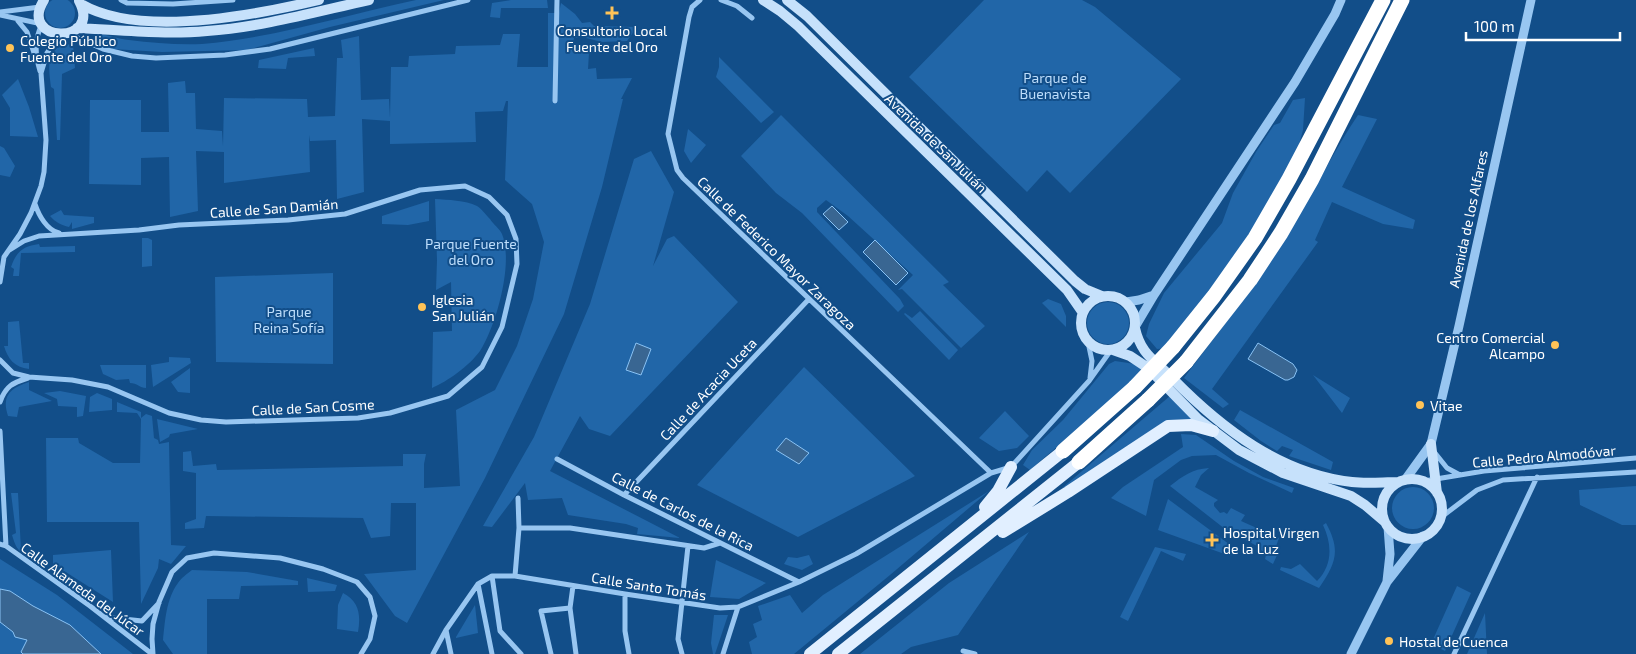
<svg xmlns="http://www.w3.org/2000/svg" width="1636" height="654" font-family="'Exo 2',sans-serif">
<style>
.green{fill:#2166a8}
.water{fill:#396692;stroke:#89c2f4}
.lines{fill:none;stroke-linecap:round;stroke-linejoin:round}
.minor{stroke:#98c6f1;stroke-width:5}
.tertiary{stroke:#98c6f1;stroke-width:9}
.secondary{stroke:#c6e1fb;stroke-width:10}
.primary{stroke:#e1efff;stroke-width:12}
.motorway{stroke:#fff;stroke-width:15}
.motorway-bridge{stroke:#fff;stroke-width:15}
.poi-dot{fill:#ffc357;stroke:#124e89;stroke-width:2}
.labels{text-anchor:middle;dominant-baseline:central;stroke-width:4;stroke-linejoin:round;paint-order:stroke}
.poi-label{font-size:14px;fill:#fff;stroke:#124e89;text-anchor:start}
.park-label{font-size:14px;fill:#bedefc;stroke:#124e89}
.street-label{font-size:14px;fill:#fff;stroke:#124e89}
</style>
<rect width="100%" height="100%" fill="#124e89"/>
<path class="green" d="M45 13a15 15 0 1 1 30 0a15 15 0 1 1-30 0Z
M416 0H444L330 27 247 50 162 52 112 49 96 39V34C107 34 118 39 129 40 153 43 178 45 202 44 274 38 345 15 416 0Z
M511 0H547L548 8H501L500 18 490 17 492 3Z
M984 0H1082L1095 7 1181 79 1070 193 1047 170 1027 192 909 77Z
M561 3 575 14 582 23 590 22 594 26 637 27 627 41 602 42 582 37 574 38 572 51 589 53 588 69 596 68 597 79 632 78 621 99H623L602 187 564 314 485 478 407 623 395 616 364 574 416 570V503H391L390 536 371 538 363 518 206 516 204 528 185 529V523L196 519V473L183 471V452L191 451 193 466 216 464 217 470 403 466V454H426L424 464V488L460 486 456 410 495 390 517 346 533 299 544 242 532 204 505 180 508 101H506L503 111 475 112 476 142 390 144V121L362 119 364 192 337 199 336 140 310 141 309 135 310 172 224 183V152L196 151 198 211 170 217 169 157 141 158V185L89 184 90 100H141V132H169L168 83 185 81 186 93H195L196 129 222 131 223 146 224 98 307 99 308 117 335 116 337 58H343L341 40 359 36 361 100 389 99 390 118 391 67H408L409 56 455 54 456 46 500 45 503 34H520L517 67H548V13H559Z
M64 44 73 45 75 68 62 74 60 140H57L54 89 51 87C49 71 45 51 64 44Z
M314 48 315 56 288 58 286 69 258 68 259 60Z
M719 57 774 112 761 123 716 77 719 67Z
M18 79 29 107 38 137 10 136V108L2 95Z
M1305 98 1303 130 1296 156 1236 259 1168 348 1157 349 1146 336 1149 324 1164 293 1222 223 1233 193 1256 152 1274 125 1280 123 1293 100Z
M781 115 949 282 943 285 985 326 961 348 902 289 898 290 913 275 848 216 826 200 817 208V212L900 299 904 306 898 312 802 213 776 193 741 156Z
M1358 115 1377 119 1342 187 1415 220 1413 229 1383 224 1332 202 1315 240 1318 242 1212 389 1229 404 1223 408 1184 378C1225 324 1266 271 1300 213 1320 180 1337 146 1358 115Z
M688 129 706 145 691 163 684 151Z
M0 146 4 148 15 166 10 177 0 175Z
M651 151 674 192 653 266 667 239 674 236 738 302 610 436 589 429 580 416 550 471 680 538 637 534 638 528 626 524 568 515 562 498 528 500 525 483 492 527 483 526 534 437 590 304 634 159Z
M435 199C448 200 465 200 477 206 482 209 486 215 490 219 493 224 500 229 502 234 514 263 496 326 480 351 469 366 448 381 432 388L433 332 452 331 451 282 436 290 437 260Z
M429 201V221L408 225 382 224V216Z
M61 210 64 215 94 217V223L72 229V222L69 227C61 225 55 222 50 216Z
M142 238H148L152 240V266L142 267Z
M39 244 40 247 75 246V252L21 253 19 276H13L14 269 11 267C16 252 23 246 39 244Z
M333 273V364L216 362 215 277Z
M1048 299 1061 304 1066 316V327L1042 303Z
M1087 323a21 21 0 1 1 42 0a21 21 0 1 1-42 0Z
M920 311 958 350 949 360 904 314 905 313 912 318Z
M19 321 23 363H29V369C14 367 8 359 4 346H8V322Z
M169 357 190 358 191 363 153 387 151 365 169 362Z
M1115 361 1135 364 1144 370C1110 407 1068 436 1030 470L1023 465 1032 450 1063 420 1109 364Z
M100 365H146V388C140 388 137 383 130 383L129 379 116 380 103 374Z
M804 367 915 476 798 537 697 485Z
M190 368V393L178 392 171 382Z
M1313 375 1350 398 1342 413Z
M29 382V390L52 401 19 407 17 417 8 416C1 395 11 388 29 382Z
M60 391 86 396 83 416 77 417V407L58 406 57 399 44 393Z
M97 393 112 399V410L89 412 90 397Z
M1170 396 1192 419 1061 489Z
M117 402 141 412V418L146 414 152 416 154 438 158 440 159 444 169 442 171 545 186 546 171 564 159 559 158 568 141 604 139 522H47L46 438H78L79 443 113 463H140L141 419 137 413 117 412Z
M1240 410 1333 462 1331 470 1289 456 1293 450 1282 446 1277 451 1261 441 1234 420Z
M1005 411 1029 436 1017 448 999 451 979 438Z
M157 419 198 429 170 434 169 437 160 442Z
M1181 434 1196 435 1234 461 1263 477 1294 488 1292 493 1249 473 1216 455 1192 456 1181 460 1154 480 1146 516 1111 498 1123 487 1183 447Z
M1209 468 1201 475 1195 487 1218 500 1214 503V506L1220 513 1224 512 1227 514 1231 508 1245 515 1241 521 1279 538 1275 549 1278 553 1273 564 1265 559 1266 555 1257 546 1225 529 1170 486C1183 476 1192 469 1209 468Z
M1636 486V525H1622L1580 505 1579 490Z
M1392 508a21 21 0 1 1 42 0a21 21 0 1 1-42 0Z
M989 491 890 575 794 654H752L749 642 757 637 753 624 762 620 758 606 790 595 802 613 823 595Z
M11 493H18L21 550H26L27 556C17 551 15 545 12 535L16 533Z
M1168 499 1233 547 1232 555 1230 556 1158 530Z
M1326 523C1341 551 1336 563 1319 588L1280 570 1281 567 1291 569 1300 564 1317 581C1333 565 1332 544 1323 525Z
M1029 532 958 635 911 647 901 654H860L949 583Z
M1155 547 1186 554 1183 561 1161 551 1128 621 1120 617Z
M111 550 113 602 53 564V555Z
M809 555 813 564 802 570 784 564 788 557 797 558Z
M0 559 57 595 133 654H0Z
M716 560 766 583 739 599 710 597Z
M192 570 247 572 298 581V585L241 586 239 599H207V654H173L163 640C165 622 166 599 178 583 181 578 187 574 192 570Z
M307 578 337 585 335 591 308 592Z
M1457 586 1471 593 1445 651 1431 644Z
M343 593C359 601 361 615 358 632L337 629 338 605Z
M475 605 478 633 456 638V637Z
M1485 613 1487 654H1467Z
M714 615H728L715 654H713L711 643Z"/>
<path class="water" d="M832 206 848 222 839 230 823 214Z
M875 240 908 273 896 285 863 252Z
M636 343 651 349 641 375 626 370Z
M1258 343 1293 364 1297 370 1294 377 1288 380H1285L1248 359Z
M786 438 809 453 799 464 776 450Z
M0 589 10 591 33 606 70 625 101 654H23L21 652 27 640 15 637 13 632 0 622Z"/>
<g class="lines">
<path class="minor" d="M121 0 127 3 173 4 233 0
M700 0 692 7 689 17 668 134 677 170 683 178 991 473
M721 0 737 6 752 18
M0 12 40 7
M0 15 42 24C34 40 35 54 40 71
M18 21 27 32 34 53
M69 34 103 49 132 56 156 58 225 55 270 49 468 0
M555 101 557 0
M35 204C39 216 47 230 59 233
M0 282 4 257 20 234 31 213 41 186 44 172 46 140 41 73 47 53 55 42 61 35
M1088 342 1092 361 1090 378
M0 360 13 373 29 377 72 380 108 387 169 413 201 420 226 422 358 418 390 413 448 396 482 367 502 327 517 264 516 239 507 215 489 197 465 186 420 190 345 214 288 220 179 225 139 230 39 236 24 241 8 251
M0 402C6 386 12 383 28 378
M0 431 6 546
M1435 453 1447 468 1460 475
M557 459 624 495 799 582
M1424 481 1484 471 1636 458
M624 495 809 299
M1440 518 1477 490 1503 480 1636 472
M519 528H570L704 548 720 543
M0 544 6 546 90 606 152 654
M492 576 500 631 521 654
M515 576 519 528 518 498
M478 584 492 654
M573 586 570 608 576 654
M625 594V631L629 654
M105 617 142 621 159 603
M446 630 451 654
M963 651 975 654
M153 654 152 639 153 624 159 602 172 572 187 558 214 553 280 558 323 569 357 582 370 597 375 616 370 639 361 654
M433 654 446 630 478 584 492 576H515L625 594 720 608 738 607 799 582 856 554 991 473 1011 467 1089 381 1111 350
M551 654 541 611 570 608
M682 654 678 639 688 546
M723 654 738 607
M1454 654 1537 477"/>
<path class="tertiary" d="M1126 302 1139 300 1154 295
M1135 327 1154 295 1295 82 1335 14 1341 0
M1405 480 1431 444 1459 326 1531 0
M1387 581 1390 554 1388 527
M1351 654 1387 582 1423 536"/>
<path class="secondary" d="M44 0C17 43 103 46 79 1
M763 0 780 11 798 26 1067 290 1083 313
M787 0 807 16 1075 281 1085 289 1102 296
M81 4C139 38 256 15 319 0
M77 28C120 30 164 35 207 31 262 27 315 12 369 0
M1081 323a27 27 0 1 1 54 0a27 27 0 1 1-54 0Z
M1135 328C1141 355 1155 360 1173 379 1222 429 1281 474 1352 482 1368 484 1383 482 1398 482
M1113 350 1130 356 1148 368 1198 419 1239 450 1283 473 1351 496 1365 505 1385 522
M1431 444 1437 493
M1382 509a30 30 0 1 1 60 0a30 30 0 1 1-60 0Z"/>
<path class="primary" d="M985 507 998 491 1011 467
M1003 532 1068 492 1168 426 1191 425 1213 431
M810 654 1063 451
M838 654 1079 462"/>
<path class="motorway" d="M1173 347 1214 296 1255 238 1289 179 1383 0
M1186 362 1250 280 1281 233 1312 179 1402 0
M1063 451 1135 387
M1079 462 1148 400"/>
<path class="motorway-bridge" d="M1135 387 1173 347
M1148 400 1186 362"/>
</g>
<g class="poi-dot">
<path d="M609.5 5.5h5v5h5v5h-5v5h-5v-5h-5v-5h5z"/>
<circle cx="10" cy="48" r="5"/>
<circle cx="422" cy="307" r="5"/>
<circle cx="1555" cy="345" r="5"/>
<circle cx="1420" cy="405" r="5"/>
<path d="M1209.5 532.5h5v5h5v5h-5v5h-5v-5h-5v-5h5z"/>
<circle cx="1389" cy="641" r="5"/>
</g>
<g class="labels">
<g class="poi-label">
<text x="612" y="30" text-anchor="middle">Consultorio Local<tspan x="612" dy="16">Fuente del Oro</tspan></text>
<text x="20" y="40">Colegio Público<tspan x="20" dy="16">Fuente del Oro</tspan></text>
<text x="432" y="299">Iglesia<tspan x="432" dy="16">San Julián</tspan></text>
<text x="1545" y="337" text-anchor="end">Centro Comercial<tspan x="1545" dy="16">Alcampo</tspan></text>
<text x="1430" y="405">Vitae</text>
<text x="1223" y="532">Hospital Virgen<tspan x="1223" dy="16">de la Luz</tspan></text>
<text x="1399" y="641">Hostal de Cuenca</text>
</g>
<g class="park-label">
<text x="1055" y="77">Parque de<tspan x="1055" dy="16">Buenavista</tspan></text>
<text x="471" y="243">Parque Fuente<tspan x="471" dy="16">del Oro</tspan></text>
<text x="289" y="311">Parque<tspan x="289" dy="16">Reina Sofía</tspan></text>
</g>
<g class="street-label">
<text transform="translate(936 143) rotate(44)">Avenida de San Julián</text>
<text transform="translate(274 208) rotate(-4)">Calle de San Damián</text>
<text transform="translate(1468 219) rotate(-78)">Avenida de los Alfares</text>
<text transform="translate(777 253) rotate(44)">Calle de Federico Mayor Zaragoza</text>
<text transform="translate(708 389) rotate(-47)">Calle de Acacia Uceta</text>
<text transform="translate(313 407) rotate(-3)">Calle de San Cosme</text>
<text transform="translate(1544 456) rotate(-5)">Calle Pedro Almodóvar</text>
<text transform="translate(683 511) rotate(27)">Calle de Carlos de la Rica</text>
<text transform="translate(649 586) rotate(9)">Calle Santo Tomás</text>
<text transform="translate(83 589) rotate(36)">Calle Alameda del Júcar</text>
</g>
</g>
<path d="M1466 32v8h154v-8" fill="none" stroke="#ffffff" stroke-width="2.5"/>
<text x="1474" y="32" font-size="15" fill="#ffffff" stroke="#124e89" stroke-width="4" paint-order="stroke">100 m</text>
</svg>
